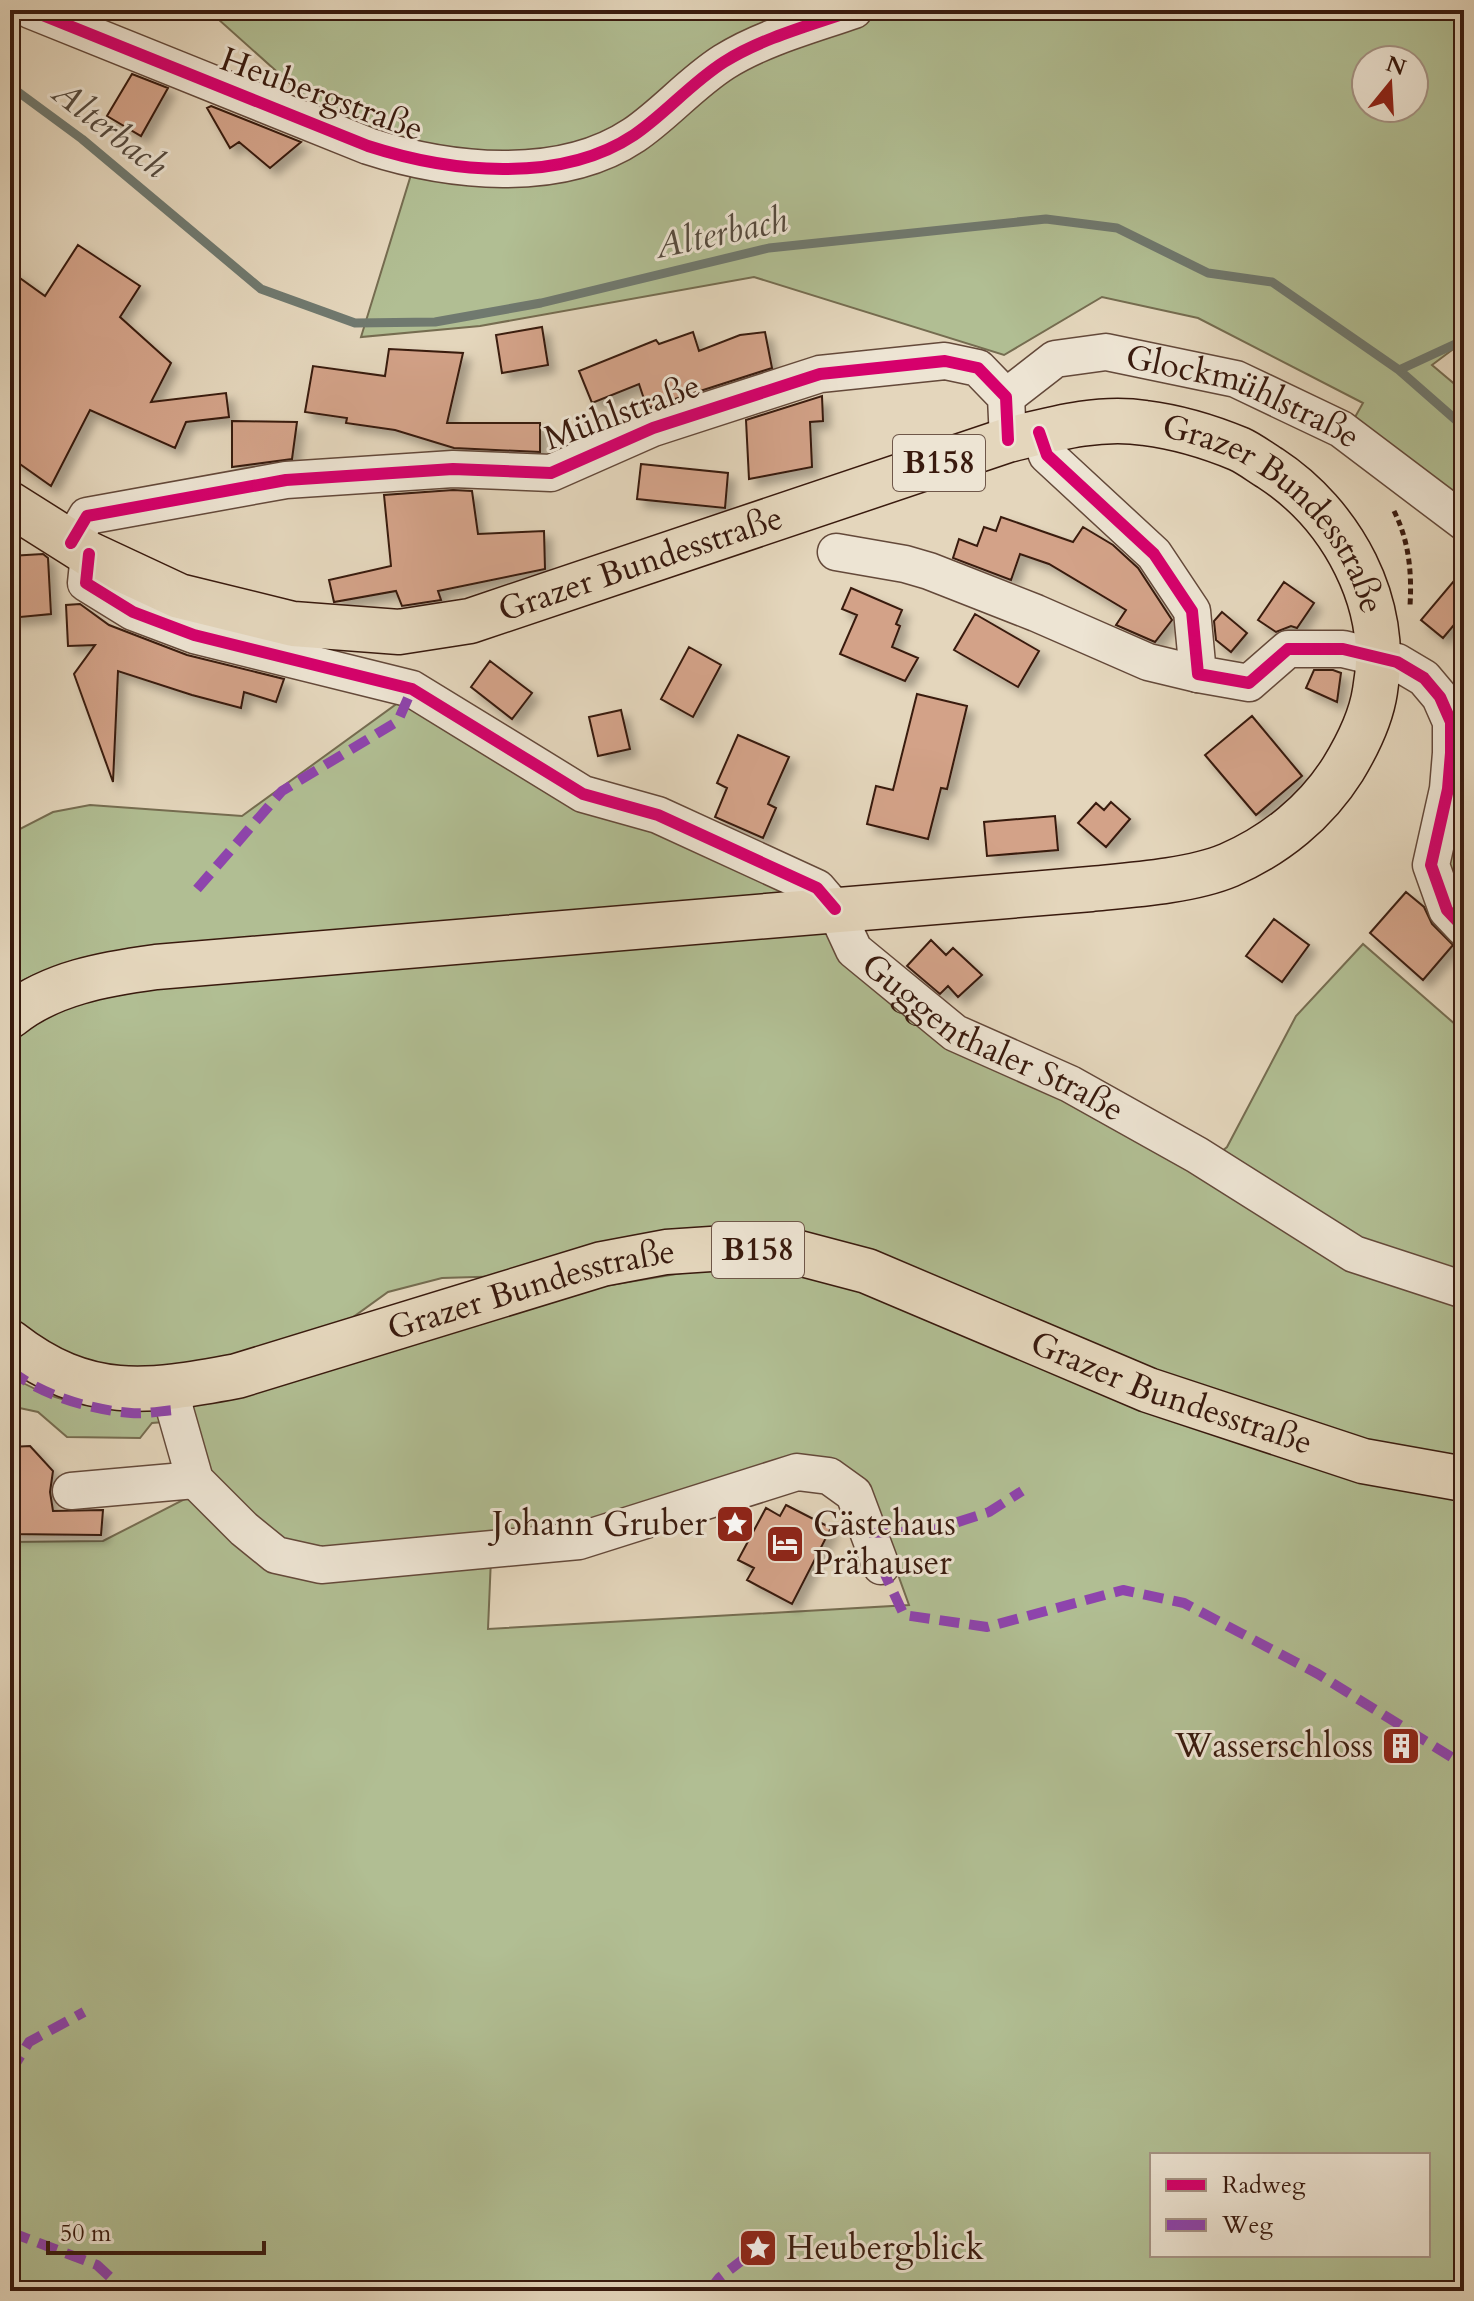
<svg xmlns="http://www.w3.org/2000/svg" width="1474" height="2301" font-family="Cardo,serif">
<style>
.green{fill:#b1be93;stroke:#756c50;stroke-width:2;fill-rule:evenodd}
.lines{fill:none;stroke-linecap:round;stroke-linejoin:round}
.stream{stroke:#70796f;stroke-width:9}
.building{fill:#d3a288;stroke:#391a0e;stroke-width:2;filter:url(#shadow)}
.minor-casing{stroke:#64493a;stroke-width:39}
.major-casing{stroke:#391a0e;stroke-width:47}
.path{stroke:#391a0e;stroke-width:5;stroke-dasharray:6 4;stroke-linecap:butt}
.minor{stroke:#ede4d3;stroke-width:36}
.major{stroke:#e4d6bc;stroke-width:44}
.quiet{stroke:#8e44ad;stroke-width:10;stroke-dasharray:20 10;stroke-linecap:butt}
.cycleway-casing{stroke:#ede4d3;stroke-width:17}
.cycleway{stroke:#d6006c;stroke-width:12}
.labels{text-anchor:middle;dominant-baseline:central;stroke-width:6;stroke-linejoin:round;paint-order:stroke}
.shield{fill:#ede4d3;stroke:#6f5749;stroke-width:2}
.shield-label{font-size:32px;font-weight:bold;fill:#391a0e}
.street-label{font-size:34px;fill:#391a0e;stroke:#ede4d3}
.poi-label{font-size:34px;fill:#391a0e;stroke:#ede4d3;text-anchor:end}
.water-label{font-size:36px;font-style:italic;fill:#554a3e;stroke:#ede4d3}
</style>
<defs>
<filter id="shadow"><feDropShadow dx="7" dy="7" stdDeviation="4" flood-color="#0004"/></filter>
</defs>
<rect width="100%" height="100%" fill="#e4d6bc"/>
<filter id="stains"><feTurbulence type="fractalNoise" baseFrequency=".0025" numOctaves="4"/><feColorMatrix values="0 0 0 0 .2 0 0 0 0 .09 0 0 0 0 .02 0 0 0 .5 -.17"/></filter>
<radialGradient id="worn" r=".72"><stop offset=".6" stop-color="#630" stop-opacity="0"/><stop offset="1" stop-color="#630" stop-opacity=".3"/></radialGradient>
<path class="green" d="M208 10H1464V341L1432 365 1464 392V507L1350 426 1363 403 1198 318 1102 297 1004 355 754 277 480 326 361 337 418 152 333 122ZM1366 60H1414V108H1366Z
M402 700 804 895 68 964 32 976 10 987V834L53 812 90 805 242 816Z
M1452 805 1464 810V903L1444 871Z
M824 928 856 962 1204 1166 1227 1147 1296 1016 1363 944 1464 1032V1462L1429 1458 1161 1380 807 1235 509 1276 442 1278 388 1292 349 1320 204 1368 109 1367 64 1354 26 1334 10 1318V1044L53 1010 140 984Z
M765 1270 819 1279 885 1296 1464 1500V2291H10V1542L103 1541 189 1497 188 1420 152 1423 140 1438 67 1437 38 1412 10 1406V1375C49 1401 90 1408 136 1410L593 1288 694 1271ZM820 1457 863 1478 909 1605 488 1629 491 1558ZM1152 2155H1428V2255H1152Z"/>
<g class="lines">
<path class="stream" d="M10 86 82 139 261 289 355 323 435 322 541 303 769 248 1046 219 1117 228 1208 273 1272 282 1399 370 1464 427
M1399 370 1464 340"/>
</g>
<path class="building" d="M132 74 168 88 141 136 107 116Z
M211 106 301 142 270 168 239 142 230 148 207 108Z
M78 245 140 286 120 317 171 363 151 402 226 393 229 417 186 422 175 448 90 410 51 486 10 457V271L45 296Z
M542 327 548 365 502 373 496 335Z
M693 332 699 351 740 335 765 332 772 368 647 408 639 384 592 403 579 371 656 340 659 344Z
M389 349 463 353 447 423H540V452L454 448 395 430 346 423 347 418 305 412 313 366 385 376Z
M822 396 823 421 810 422 812 467 749 479 746 420Z
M232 421 297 422 292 459 232 467Z
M641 464 728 473 725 508 637 499Z
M453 490 472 491 478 534 544 531 545 569 438 591 441 600 402 606 396 591 334 602 329 580 391 566 384 495Z
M1001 517 1073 542 1083 527 1113 545 1138 568 1172 620 1155 642 1116 625 1126 610 1049 564 1020 554 1011 580 953 558 959 539 977 546 984 527 996 531Z
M43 554 48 558 51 614 10 618V556Z
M1464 569V613L1443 638 1421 620Z
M1284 582 1314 603 1297 628 1291 626 1276 632 1258 620Z
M851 588 902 610 896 624 900 626 892 647 918 658 905 681 840 654 857 615 842 609Z
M80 604 109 625 187 655 284 679 276 702 244 692 241 708 192 695 118 671 113 782 74 674 95 645 68 646 66 605Z
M1222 612 1247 633 1231 652 1216 640 1214 621Z
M975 614 1039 651 1018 687 954 650Z
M689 647 721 665 693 717 661 699Z
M490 661 532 693 512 719 471 687Z
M1314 670H1333L1341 673 1337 702 1306 688Z
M917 694 967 706 947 789 941 788 928 839 867 824 876 786 893 790Z
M621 710 630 749 598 756 589 717Z
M1252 716 1302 776 1256 815 1205 755Z
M738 735 789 757 768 804 776 808 763 838 715 817 727 788 717 783Z
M1111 802 1130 819 1106 847 1078 823 1096 803 1104 810Z
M1055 816 1058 850 987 856 984 822Z
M1406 892 1424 907 1432 924 1453 945 1423 980 1370 933Z
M1274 919 1309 945 1282 982 1246 956Z
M931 940 946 955 953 948 982 975 958 997 948 986 940 994 907 966Z
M30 1446 53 1471 50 1492 53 1511 103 1510 101 1535 10 1534V1447Z
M786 1505 831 1528 792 1604 747 1580 754 1568 738 1560 766 1508 780 1516Z"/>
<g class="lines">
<defs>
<g id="minor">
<path d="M30 10 368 146C448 172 559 185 634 135 665 114 691 83 724 62 762 38 811 25 854 10"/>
<path id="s1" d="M1006 397 1055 359 1106 352 1236 379 1341 429 1464 522"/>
<path d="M1039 432 1047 455 1154 554 1192 611 1198 674 1249 683 1288 649H1343L1397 662 1424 678 1440 697 1451 722V753L1448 789 1431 865 1447 910 1464 928"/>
<path d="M71 543 87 516 286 480 453 469 551 473 653 428 820 374 945 361 978 368 1006 397 1008 440"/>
<path d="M836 552 905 564 929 571 1036 613 1148 662 1198 674"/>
<path id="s2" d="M89 554 86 583 133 612 194 635 412 689 583 794 658 815 817 888 835 909 854 950 955 1033 1070 1084 1197 1155 1354 1254 1464 1290"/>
<path d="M174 1388 175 1410 195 1480 244 1529 276 1555 321 1565 579 1541 797 1472 829 1476 854 1494 881 1566"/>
<path d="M71 1491 195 1480"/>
</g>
<g id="major">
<path id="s3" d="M10 504 89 554 179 596 293 624 399 632 470 621 1008 440C1053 429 1098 416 1145 423 1177 427 1210 437 1239 449 1250 454 1260 462 1270 468 1342 515 1391 604 1375 691 1371 718 1357 746 1343 769 1316 812 1275 845 1229 865 1191 881 1132 885 1091 889L156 967C105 974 51 983 10 1016"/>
<path id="s4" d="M10 1342C87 1402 147 1393 237 1376L602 1264 666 1252 726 1248 795 1252 867 1271 1148 1390 1363 1461 1464 1479"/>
</g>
</defs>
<use href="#minor" class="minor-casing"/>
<use href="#major" class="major-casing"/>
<path class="path" d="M1394 511C1409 541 1412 572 1410 606"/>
<use href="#minor" class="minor"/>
<use href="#major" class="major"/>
<path class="quiet" d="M197 889 282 791 398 721 412 689
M10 1370C41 1395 91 1410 131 1413 145 1414 161 1411 175 1410
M869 1533 930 1531 989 1512 1022 1491
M881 1566 904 1615 987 1627 1123 1590 1184 1603 1318 1674 1464 1765
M10 2073 29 2042 84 2012
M10 2232 97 2265 125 2291
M709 2291 719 2278 758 2248"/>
<defs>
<path id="cycleway" d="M30 10 368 146C448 172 559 185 634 135 665 114 691 83 724 62 762 38 811 25 854 10
M1039 432 1047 455 1154 554 1192 611 1198 674 1249 683 1288 649H1343L1397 662 1424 678 1440 697 1451 722V753L1448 789 1431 865 1447 910 1464 928
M71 543 87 516 286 480 453 469 551 473 653 428 820 374 945 361 978 368 1006 397 1008 440
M89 554 86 583 133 612 194 635 412 689 583 794 658 815 817 888 835 909"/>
</defs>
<use href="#cycleway" class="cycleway-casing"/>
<use href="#cycleway" class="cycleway"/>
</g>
<defs>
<symbol id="sight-square" viewBox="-11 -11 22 22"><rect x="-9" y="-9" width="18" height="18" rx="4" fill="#8f2418" stroke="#ede4d3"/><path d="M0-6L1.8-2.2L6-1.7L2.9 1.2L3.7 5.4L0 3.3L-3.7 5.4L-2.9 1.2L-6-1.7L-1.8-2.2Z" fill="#fff"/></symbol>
<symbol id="hotel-square" viewBox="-11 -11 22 22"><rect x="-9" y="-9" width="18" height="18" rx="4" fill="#8f2418" stroke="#ede4d3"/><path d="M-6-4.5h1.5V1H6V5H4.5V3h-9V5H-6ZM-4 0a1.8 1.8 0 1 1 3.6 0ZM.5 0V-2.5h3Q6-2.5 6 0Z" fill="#fff"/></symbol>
<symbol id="building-square" viewBox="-11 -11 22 22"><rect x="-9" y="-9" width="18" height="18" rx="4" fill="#8f2418" stroke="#ede4d3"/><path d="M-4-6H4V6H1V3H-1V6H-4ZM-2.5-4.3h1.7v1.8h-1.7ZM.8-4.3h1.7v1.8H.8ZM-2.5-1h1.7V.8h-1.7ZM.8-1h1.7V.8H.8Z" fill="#fff"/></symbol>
</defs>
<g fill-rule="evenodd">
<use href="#sight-square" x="713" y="1502" width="44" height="44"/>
<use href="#hotel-square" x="763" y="1522" width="44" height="44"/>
<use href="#building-square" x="1379" y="1724" width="44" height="44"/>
<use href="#sight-square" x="736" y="2226" width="44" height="44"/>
</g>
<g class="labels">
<g class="shield">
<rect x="893" y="435" width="92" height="56" rx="6"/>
<rect x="712" y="1222" width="92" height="56" rx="6"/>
</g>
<g class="shield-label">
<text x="939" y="463">B158</text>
<text x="758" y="1250">B158</text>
</g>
<g class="street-label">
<text transform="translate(322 94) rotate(20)">Heubergstraße</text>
<text stroke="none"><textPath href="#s1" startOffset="258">Glockmühlstraße</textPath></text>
<text transform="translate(622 412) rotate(-20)">Mühlstraße</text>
<text stroke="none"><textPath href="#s3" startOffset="1362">Grazer Bundesstraße</textPath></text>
<text stroke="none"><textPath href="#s3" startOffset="668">Grazer Bundesstraße</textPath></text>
<text stroke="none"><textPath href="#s2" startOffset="1066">Guggenthaler Straße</textPath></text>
<text stroke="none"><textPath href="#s4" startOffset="546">Grazer Bundesstraße</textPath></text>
<text stroke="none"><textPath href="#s4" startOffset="1218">Grazer Bundesstraße</textPath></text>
</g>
<g class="poi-label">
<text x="707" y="1524">Johann Gruber</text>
<text x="813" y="1524" text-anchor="start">Gästehaus<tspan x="813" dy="39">Prähauser</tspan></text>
<text x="1373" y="1746">Wasserschloss</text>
<text x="786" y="2248" text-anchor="start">Heubergblick</text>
</g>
<g class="water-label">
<text transform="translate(110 129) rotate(38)">Alterbach</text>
<text transform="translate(721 233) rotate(-12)">Alterbach</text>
</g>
</g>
<rect width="1474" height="2301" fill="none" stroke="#e4d6bc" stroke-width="40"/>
<rect x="12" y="12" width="1450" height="2277" fill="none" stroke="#391a0e" stroke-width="4"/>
<rect x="20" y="20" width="1434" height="2261" fill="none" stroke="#391a0e" stroke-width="2"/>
<rect x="1150" y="2153" width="280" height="104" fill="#ede4d3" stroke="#a59384" stroke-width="2"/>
<rect x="1166" y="2179" width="40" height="12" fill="#d6006c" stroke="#a59384" stroke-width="2"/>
<text x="1222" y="2193" font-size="24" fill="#391a0e">Radweg</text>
<rect x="1166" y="2219" width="40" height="12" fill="#8e44ad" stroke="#a59384" stroke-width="2"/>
<text x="1222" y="2233" font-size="24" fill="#391a0e">Weg</text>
<g transform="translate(1390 84) rotate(18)"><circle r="38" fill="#ede4d3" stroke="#a59384" stroke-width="2"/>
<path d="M0-6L14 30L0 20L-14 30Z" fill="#8f2418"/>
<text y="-12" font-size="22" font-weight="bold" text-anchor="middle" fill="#391a0e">N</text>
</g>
<path d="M48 2241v12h216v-12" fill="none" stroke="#391a0e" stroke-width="4"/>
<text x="60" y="2241" font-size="24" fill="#391a0e" stroke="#ede4d3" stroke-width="6" paint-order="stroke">50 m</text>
<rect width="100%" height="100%" filter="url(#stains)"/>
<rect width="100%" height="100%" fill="url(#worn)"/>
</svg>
